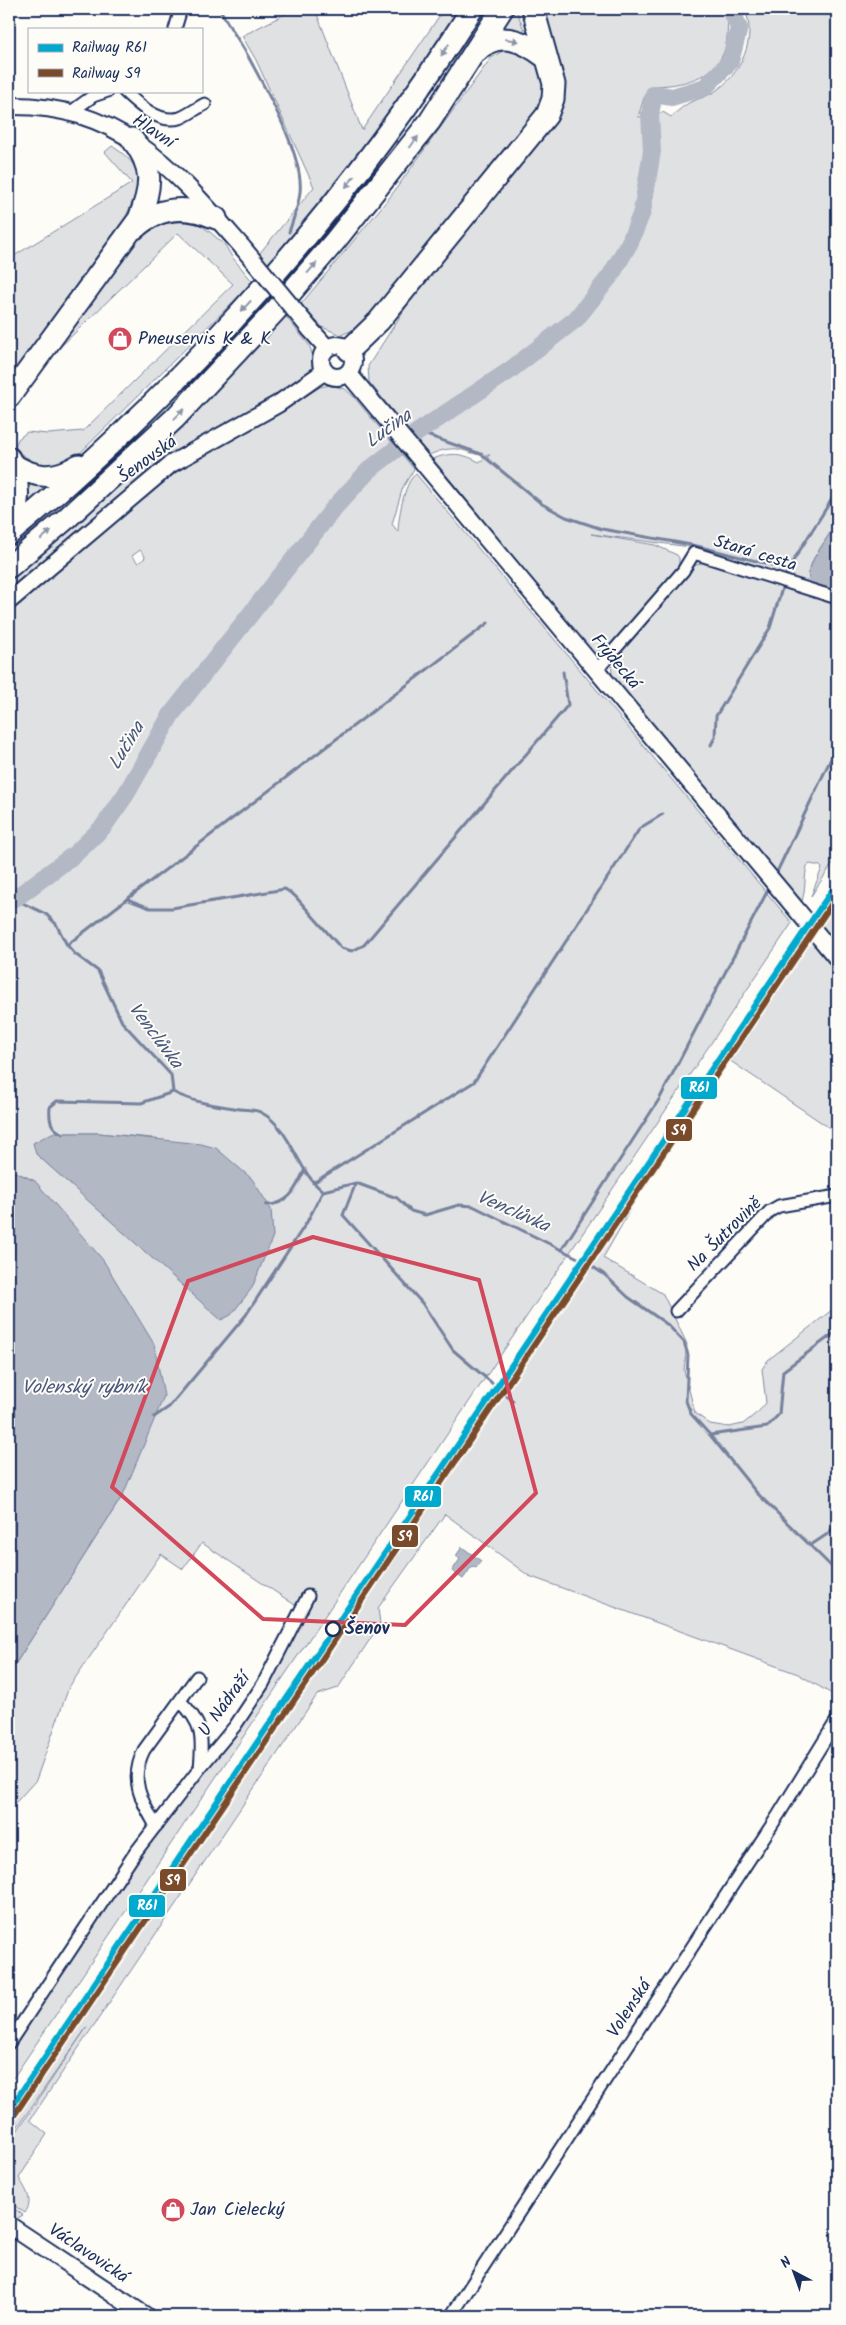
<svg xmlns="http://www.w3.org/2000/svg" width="846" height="2325" font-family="Kalam,sans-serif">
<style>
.green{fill:#e0e1e3;stroke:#7e88a0;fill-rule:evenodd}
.water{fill:#b3b8c5;stroke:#76819c}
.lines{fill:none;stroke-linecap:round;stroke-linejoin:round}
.stream{stroke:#76819c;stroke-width:3}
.river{stroke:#b3b8c5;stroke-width:18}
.street-casing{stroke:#1b2f5e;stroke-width:15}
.secondary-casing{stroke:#1b2f5e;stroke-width:20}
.highway-casing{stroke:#1b2f5e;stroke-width:25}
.street{stroke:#fdfcf7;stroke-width:11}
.secondary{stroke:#fdfcf7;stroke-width:16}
.highway{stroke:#fdfcf7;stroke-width:21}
.secondary-bridge-casing{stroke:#1b2f5e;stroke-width:20;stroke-linecap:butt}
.secondary-bridge{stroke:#fdfcf7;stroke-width:16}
.rail-1-casing{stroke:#fdfcf7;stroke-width:10}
.rail-2-casing{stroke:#fdfcf7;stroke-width:10}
.rail-1{stroke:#00a9ce;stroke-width:6}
.rail-2{stroke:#7a4b2a;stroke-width:6}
.oneway{fill:#8c96aa}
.marked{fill:none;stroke:#d1495b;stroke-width:4;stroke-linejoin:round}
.stop-dot{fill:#fdfcf7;stroke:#1b2f5e;stroke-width:2.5}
.labels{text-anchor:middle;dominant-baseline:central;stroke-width:4;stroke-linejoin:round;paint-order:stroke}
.street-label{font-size:18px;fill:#1b2f5e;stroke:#fdfcf7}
.poi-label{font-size:18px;fill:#1b2f5e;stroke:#fdfcf7;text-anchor:start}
.stop-label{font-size:18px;font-weight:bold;fill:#1b2f5e;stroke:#fdfcf7;text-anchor:start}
.water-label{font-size:19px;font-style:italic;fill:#49587d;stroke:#fdfcf7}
.line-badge{stroke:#fdfcf7;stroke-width:2}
.badge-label{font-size:14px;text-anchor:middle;font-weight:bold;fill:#fff}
</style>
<rect width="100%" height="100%" fill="#fdfcf7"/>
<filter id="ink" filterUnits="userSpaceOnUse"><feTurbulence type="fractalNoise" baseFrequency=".02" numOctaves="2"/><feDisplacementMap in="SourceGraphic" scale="10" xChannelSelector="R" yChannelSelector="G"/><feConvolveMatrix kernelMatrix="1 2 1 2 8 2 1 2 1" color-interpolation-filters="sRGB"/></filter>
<g filter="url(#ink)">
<path class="green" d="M295 9H315L362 130 444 9H462L392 112 270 266 259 254 314 187 256 60 242 36Z
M514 9H516L526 35 500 31Z
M541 9 719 10 728 21C727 29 728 39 725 48 717 79 679 86 652 86L644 98 638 117 663 112 671 117C678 111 685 104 693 101 700 98 708 96 714 92 741 75 757 39 745 9H837V522L814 558 808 573 810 584 690 547 591 534 655 545 677 555 679 558V569L616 641 607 648 593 653 433 459C450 452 463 453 479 462L490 455C478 457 469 451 458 449 447 448 439 451 429 455L369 382 368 366 417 290 549 129 563 103 564 74Z
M506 49 532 53 545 79 541 112 360 327 341 335 322 327 301 304 390 197 491 58Z
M112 146C146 168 142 182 126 216L9 377V259L132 183 105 152Z
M163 220H186L199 224 210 232 225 245 232 257 253 282 72 461 44 468 21 454 15 447 18 439 27 432 48 434 83 431 233 284 178 233 52 355 138 240Z
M283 313 309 345 312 353V371L9 593V578Z
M330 385 345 389 353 396 414 469 403 487 392 524 398 532C398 520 404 481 416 474L792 923 9 2084V2052L114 1895 132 1863 250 1710 298 1607 202 1543 183 1569 161 1554 69 1687 36 1780 9 1810V1674L123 1495 35 1181 9 1169V608L167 475 270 418 320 387ZM140 550 145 556 144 559 138 563 132 556ZM52 1133H99L152 1138 83 1195 36 1154Z
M26 481 49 487 26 506Z
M707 560 837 601V857L811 896 822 868 820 866 810 864 807 866C804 879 806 888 802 901L612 675 611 661 694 566Z
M837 898V943L820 923Z
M809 939 837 974V1133L729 1060Z
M656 1165 603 1258 663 1294 687 1344 684 1370 695 1413 710 1424 729 1427 743 1424 759 1411 766 1403 762 1369 768 1360 837 1306V1697L798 1674 529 1576 445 1514 378 1608 380 1624 338 1688 317 1695 30 2120 47 2134 19 2178C26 2190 34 2200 25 2213L9 2202V2143L87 2027 9 2139V2125Z
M9 2205 23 2215 13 2221 9 2217Z"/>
<path class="water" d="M837 522V592L810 584 808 573 814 558Z
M52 1133H99L201 1144 216 1148 252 1179 271 1209 273 1236 252 1288 231 1315 221 1320 36 1154 33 1143Z
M9 1169 35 1181 103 1260 154 1344 164 1396 123 1495 9 1674Z
M462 1547 481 1561 476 1568 472 1566 463 1579 452 1571 460 1559 456 1556Z"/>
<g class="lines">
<path class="stream" d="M220 9C228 26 240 41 249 58 266 90 304 156 300 192 299 205 293 220 289 232
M418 432 481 454 542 504 566 517 602 529 697 546 788 569
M785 579 788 569 837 491
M711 745 715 737 716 716 770 628 783 585
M775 876 837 746
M9 889 17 897
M14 899 46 914 56 924 67 945 75 954 98 971 122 1022 171 1075 173 1092C194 1103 216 1105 240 1109 246 1110 257 1109 262 1113 292 1129 297 1172 323 1191L356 1183 397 1198 411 1211 425 1215 459 1205 473 1206 584 1261 605 1275 628 1297 668 1325 684 1342 688 1355 686 1401 691 1414 710 1435 767 1427 779 1414 783 1371 837 1331
M129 900 150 908H172L285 889 295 896 341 948 352 951 364 945 568 705 563 672
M67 945 488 623
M63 1134C50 1128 49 1120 50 1107L57 1101 141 1103 173 1092
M313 1183 474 1082 640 828 663 814
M356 1183 343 1215 422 1303 453 1350 513 1401
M266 1205C290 1205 296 1188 305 1169
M562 1249 660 1098 770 886
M154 1417 169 1407 246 1315 307 1222 323 1191
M710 1435 756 1492 837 1572
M811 1545 829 1533 837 1522"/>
<path class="river" d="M9 900 17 897 75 854 103 827 126 794 171 715 334 508 369 470 418 432 509 371 576 319 611 275 630 242 642 212 652 151 650 114 654 94 672 97 705 87 730 62 739 28 731 9"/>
<defs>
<path id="street" d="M175 29 181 9
M124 91C138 104 158 124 180 118 188 115 197 108 205 104
M71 112 93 96 108 91
M596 671 683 571 694 553 837 598
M676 1311 770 1211 779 1206 837 1196
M180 1701C203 1723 203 1737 200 1768
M156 1826C141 1800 129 1780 144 1750L197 1677
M9 2043 135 1853 200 1768 235 1726 263 1684 308 1596
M451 2316 779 1814 837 1720"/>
<path id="secondary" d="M9 106C122 104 175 171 243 248
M310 329 327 348
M321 361a16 16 0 1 1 32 0a16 16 0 1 1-32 0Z
M348 373 837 958
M9 601 171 464 278 404 325 371
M9 2225 146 2316"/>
<path id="highway" d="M477 51C499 29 524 41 545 57
M135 228C159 206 187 205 216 218
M349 350 379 321 547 115 553 99 554 84 533 9
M9 397 139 219C152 187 154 167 132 139
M9 458C19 480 22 502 9 524
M11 463C34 479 55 480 79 465
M9 534C189 383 346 208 472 9
M9 567 67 518 175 418 276 310 335 241 430 121 502 9"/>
</defs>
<use href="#street" class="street-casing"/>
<use href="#secondary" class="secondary-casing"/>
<use href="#highway" class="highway-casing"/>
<use href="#street" class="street"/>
<use href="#secondary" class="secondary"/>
<use href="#highway" class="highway"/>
<defs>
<path id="secondary-bridge" d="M243 248 310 329"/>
</defs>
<use href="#secondary-bridge" class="secondary-bridge-casing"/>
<use href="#secondary-bridge" class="secondary-bridge"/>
<defs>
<path id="rail-1" d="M9 2110 837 883"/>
<path id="rail-2" d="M15 2114 837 896"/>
</defs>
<use href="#rail-1" class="rail-1-casing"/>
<use href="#rail-2" class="rail-2-casing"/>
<use href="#rail-1" class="rail-1"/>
<use href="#rail-2" class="rail-2"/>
</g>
<defs><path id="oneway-solid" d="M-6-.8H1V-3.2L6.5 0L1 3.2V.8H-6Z" transform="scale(1.25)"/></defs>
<g class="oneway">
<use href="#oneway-solid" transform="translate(512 40) rotate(10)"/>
<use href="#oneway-solid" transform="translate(445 50) rotate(123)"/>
<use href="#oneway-solid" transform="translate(414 142) rotate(-53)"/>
<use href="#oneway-solid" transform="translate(350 182) rotate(129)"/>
<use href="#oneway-solid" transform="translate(312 268) rotate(-49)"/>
<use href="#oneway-solid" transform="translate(246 306) rotate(133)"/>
<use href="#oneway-solid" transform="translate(179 414) rotate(-46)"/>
<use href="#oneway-solid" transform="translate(46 535) rotate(-40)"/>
</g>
</g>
<path class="marked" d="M313 1237 479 1280 536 1493 405 1625 263 1619 112 1487 188 1281Z"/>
<defs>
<symbol id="shop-disc" viewBox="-11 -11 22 22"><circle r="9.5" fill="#d1495b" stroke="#fdfcf7"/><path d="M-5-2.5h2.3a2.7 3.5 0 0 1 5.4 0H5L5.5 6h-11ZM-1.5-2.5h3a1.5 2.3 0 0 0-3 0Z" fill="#fff"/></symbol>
</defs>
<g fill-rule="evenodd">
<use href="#shop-disc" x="106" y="325" width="28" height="28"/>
<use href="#shop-disc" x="159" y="2196" width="28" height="28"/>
</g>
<circle class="stop-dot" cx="333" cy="1629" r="7"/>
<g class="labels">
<g class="street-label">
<text transform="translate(153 132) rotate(34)">Hlavní</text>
<text transform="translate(148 460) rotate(-36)">Šenovská</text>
<text transform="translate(755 554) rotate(17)">Stará cesta</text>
<text transform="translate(615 662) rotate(50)">Frýdecká</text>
<text transform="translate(725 1235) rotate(-45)">Na Šutrovině</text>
<text transform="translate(225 1705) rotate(-54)">U Nádraží</text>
<text transform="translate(630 2009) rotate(-57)">Volenská</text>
<text transform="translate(88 2254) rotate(34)">Václavovická</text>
</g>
<g class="poi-label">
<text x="138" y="339">Pneuservis K &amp; K</text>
<text x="190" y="2210">Jan Cielecký</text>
</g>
<g class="stop-label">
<text x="345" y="1629">Šenov</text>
</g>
<g class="water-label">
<text transform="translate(389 429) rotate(-36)">Lučina</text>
<text transform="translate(127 746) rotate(-59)">Lučina</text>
<text transform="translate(155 1036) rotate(53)">Venclůvka</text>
<text transform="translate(513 1212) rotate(24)">Venclůvka</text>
<text x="84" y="1388">Volenský rybník</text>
</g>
</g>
<g class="line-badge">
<rect x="680" y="1076" width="38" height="24" rx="5" fill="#00a9ce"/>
<rect x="665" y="1118" width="28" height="24" rx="5" fill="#7a4b2a"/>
<rect x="404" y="1485" width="38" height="23" rx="5" fill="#00a9ce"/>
<rect x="391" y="1524" width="28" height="24" rx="5" fill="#7a4b2a"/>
<rect x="159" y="1868" width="28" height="24" rx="5" fill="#7a4b2a"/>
<rect x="128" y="1894" width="38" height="24" rx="5" fill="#00a9ce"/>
</g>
<g class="badge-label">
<text x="699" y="1092">R61</text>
<text x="679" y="1135">S9</text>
<text x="423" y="1501">R61</text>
<text x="405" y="1541">S9</text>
<text x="173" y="1885">S9</text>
<text x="147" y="1910">R61</text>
</g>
<rect width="846" height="2325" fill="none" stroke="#fdfcf7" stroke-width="30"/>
<rect x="15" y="15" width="816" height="2295" fill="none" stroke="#1b2f5e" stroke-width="2" filter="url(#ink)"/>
<rect x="28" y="28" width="175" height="65" fill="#fdfcf7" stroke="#a3aaba"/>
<rect x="38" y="44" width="25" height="8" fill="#00a9ce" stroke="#a3aaba"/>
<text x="72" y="52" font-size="15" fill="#1b2f5e">Railway R61</text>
<rect x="38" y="69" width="25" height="8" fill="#7a4b2a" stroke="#a3aaba"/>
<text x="72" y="78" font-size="15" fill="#1b2f5e">Railway S9</text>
<g transform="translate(794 2272) rotate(319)" stroke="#fdfcf7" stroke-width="4" paint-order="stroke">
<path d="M0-4L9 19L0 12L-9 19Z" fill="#1b2f5e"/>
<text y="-8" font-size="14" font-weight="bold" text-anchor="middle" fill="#1b2f5e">N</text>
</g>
</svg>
